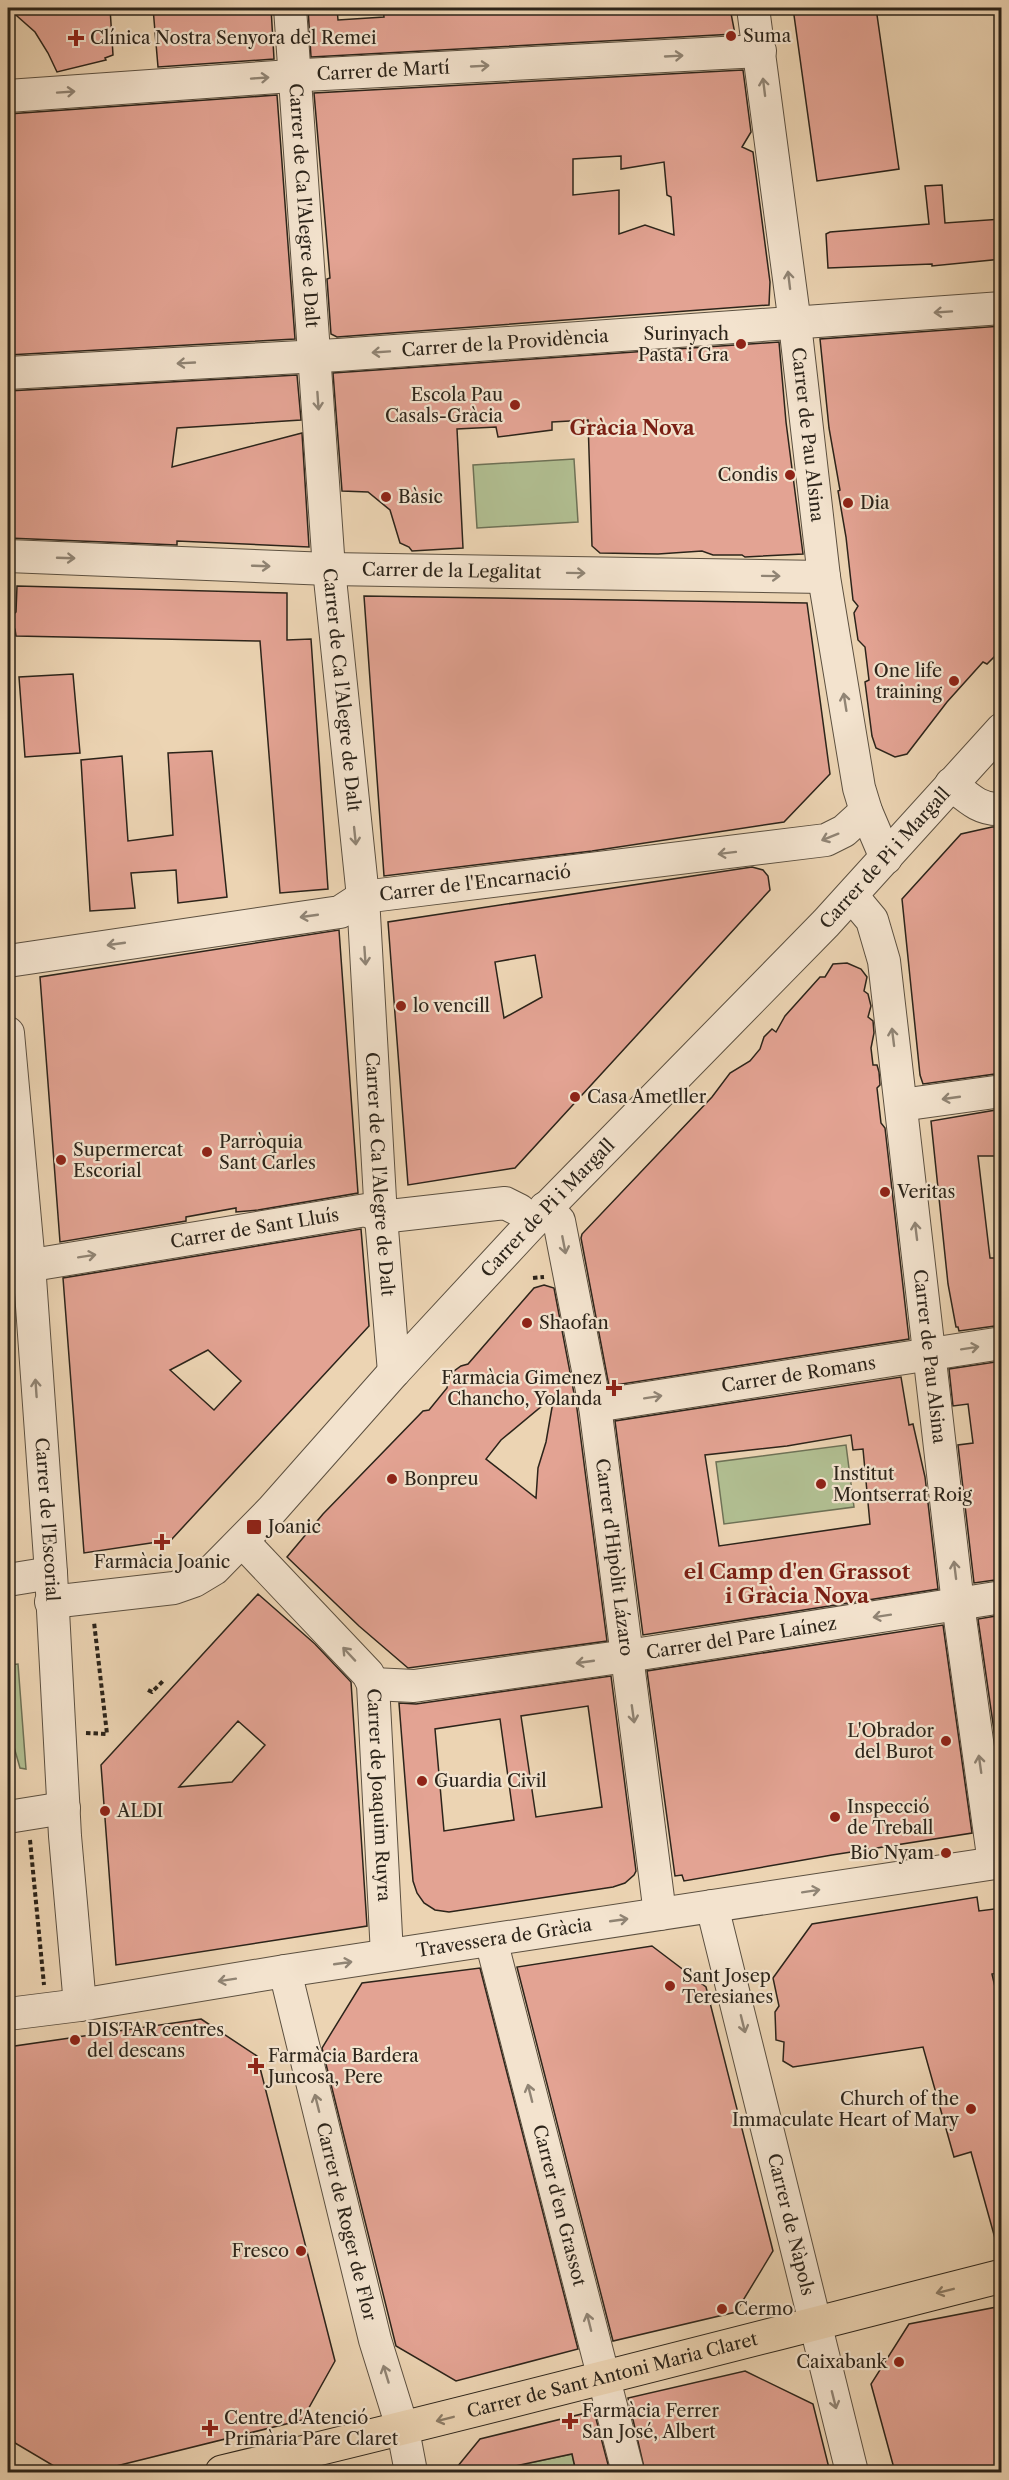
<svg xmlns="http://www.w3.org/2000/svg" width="1009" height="2480" font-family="'Libre Caslon Text',serif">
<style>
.green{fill:#b1be91;stroke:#6e7156;stroke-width:1.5}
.building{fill:#e3a393;stroke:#2c241a;stroke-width:1.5;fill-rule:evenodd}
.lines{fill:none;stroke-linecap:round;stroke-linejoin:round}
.minor-casing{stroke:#5c5040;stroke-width:34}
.major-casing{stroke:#2c241a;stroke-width:35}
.path{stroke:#2c241a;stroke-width:4;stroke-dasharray:4.5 3;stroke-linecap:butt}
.minor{stroke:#f3e3ce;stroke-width:32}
.major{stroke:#ecd4b3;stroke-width:33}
.oneway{stroke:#908474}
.oneway2{stroke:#8c7c66}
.poi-dot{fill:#8f2418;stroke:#f3e3ce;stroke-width:2}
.labels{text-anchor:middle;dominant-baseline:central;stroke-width:4.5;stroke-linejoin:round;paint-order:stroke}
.poi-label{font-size:18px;fill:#2c241a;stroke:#f3e3ce;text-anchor:start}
.street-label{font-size:18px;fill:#2c241a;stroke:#f3e3ce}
.neighbourhood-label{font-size:20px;font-weight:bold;fill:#7a1f14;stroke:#f3e3ce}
.quarter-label{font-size:21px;font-weight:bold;fill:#7a1f14;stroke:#f3e3ce}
</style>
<rect width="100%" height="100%" fill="#ecd4b3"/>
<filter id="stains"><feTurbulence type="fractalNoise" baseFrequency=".00333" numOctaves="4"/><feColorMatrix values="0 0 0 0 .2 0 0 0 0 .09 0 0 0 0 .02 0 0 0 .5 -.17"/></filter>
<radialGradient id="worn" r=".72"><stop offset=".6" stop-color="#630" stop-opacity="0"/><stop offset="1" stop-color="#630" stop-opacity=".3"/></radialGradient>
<path class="green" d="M574 459 578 522 477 528 473 465Z
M846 1445 854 1507 724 1524 716 1462Z
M18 1664 26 1769 20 1768 8 1726V1665Z
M572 2454 576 2472H486Z"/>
<path class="building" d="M8 8H110L113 55 105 58 106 60 57 72 48 53 35 32Z
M153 8H271L274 59 158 67Z
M308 8H337L338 20 384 17 383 8H730L735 34 311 57Z
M793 8H876L899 169 817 181Z
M743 70 751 132 742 147 753 152 770 282 769 305 337 337 331 334 327 279 330 278 314 93ZM621 156V169L664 162 667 195 671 197 674 235 645 225 619 234V190L573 195V159Z
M277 95 295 339 8 355V114Z
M942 185 945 223 1002 219V259L932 266V264L828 268 826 234 830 232 929 224 925 186Z
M1002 326V649L987 664 983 662 947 702 907 754 895 757 876 748 872 736 865 682 869 680 865 647 858 640 854 613 858 606 853 600 846 537 838 491 840 490 829 428 820 339Z
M779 342 786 422 803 554 745 557 742 555H713L702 551 658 554 600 553 592 546 588 420 552 422V430L498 437 496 427 457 429 463 548 412 551 409 547 400 543 390 510 368 492 342 491 333 373Z
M297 375 301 420 177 428 172 467 302 433 309 547 177 541V545L8 538V391Z
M17 586 287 593V640L311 639 328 889 280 893 260 641 16 636 15 629 11 628 12 616 16 612Z
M364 596 807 603 830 774 784 822 592 851 384 876Z
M73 674 80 753 25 757 19 677Z
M212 751 227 897 178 903 176 870 131 873 135 908 90 911 81 760 122 756 128 841 173 835 168 753Z
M992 827H1002V1073L923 1084 920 1075 902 899 961 834Z
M752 867 763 870 768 876 770 890 515 1168 408 1185 388 922ZM535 955 542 997 504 1018 495 962Z
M339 930 358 1193 258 1210 236 1212V1208L186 1217V1221L60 1242 40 977Z
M847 963 861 969 867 977 864 991 868 994 871 1006 868 1017 873 1021 874 1033 871 1048 873 1065H877L879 1072 880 1085 877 1088 881 1123 885 1128 909 1339 609 1386 581 1238 582 1234 712 1097 730 1073 750 1061 760 1049 764 1037 772 1029 776 1032 785 1016 820 977H825L833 964Z
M1002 1109V1156H978L990 1258H1002V1325L959 1331 958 1327H956L948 1284 931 1121Z
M361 1229 369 1326 171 1540 84 1553 63 1278ZM208 1350 241 1381 214 1410 170 1370Z
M544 1285 554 1288 577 1409 607 1641 408 1668 359 1626 287 1557 323 1514 423 1411 429 1410 447 1388 450 1374 461 1366 468 1364 534 1288ZM554 1396 546 1442 538 1468 536 1498 486 1459 501 1440Z
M1002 1361V1477L995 1478 1002 1522V1579L974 1583 958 1445 973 1443 968 1404 953 1406 949 1369Z
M901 1377 909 1425 913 1424 925 1477 938 1589 643 1635 615 1421ZM851 1435 853 1450 863 1449 870 1524 719 1546 705 1455 787 1446Z
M258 1594 315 1644 351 1682 367 1926 116 1965 101 1765ZM238 1721 265 1745 232 1782 179 1787Z
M1002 1615V1786L978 1619Z
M943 1625 972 1833 832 1855 684 1881 682 1875 675 1876 647 1671Z
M611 1676 636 1871 634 1875 625 1883 613 1887 449 1912 435 1910 424 1903 417 1893 413 1881 399 1703 416 1704ZM588 1706 602 1807 536 1817 521 1716ZM500 1719 514 1820 444 1831 435 1729Z
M977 1897 979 1911 1002 1908V1972L992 1974 1002 2017V2242H996L971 2152 954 2157 923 2047 793 2067 783 2061 784 2042 776 2040 775 2012 779 2006 773 1978 812 1924Z
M652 1946 706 1987 773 2251 736 2312 613 2341 517 1967Z
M480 1968 578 2349 456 2381 396 2346 322 2048 362 1983Z
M201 2019 257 2056 335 2361 302 2420 92 2472H64L15 2443 8 2412V2047Z
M1002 2306V2472H895L871 2384 909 2324Z
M745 2371 813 2404 830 2472H645L628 2398Z
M594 2411 610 2472H576L572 2454 486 2472H453L480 2439Z"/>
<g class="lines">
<defs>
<g id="minor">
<path id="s1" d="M290 8 329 569 363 897 381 1217 394 1372"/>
<path id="s2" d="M753 8 795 324 824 577 859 788 866 811 886 858"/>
<path id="s3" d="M8 96 305 75 760 51"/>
<path id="s4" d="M8 373 338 355 1002 308"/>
<path id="s5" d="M8 556 329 569 824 577"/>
<path d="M951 784C967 797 980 811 1002 809"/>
<path id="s6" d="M852 896 872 920 884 961 958 1604 994 1863"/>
<path id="s7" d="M8 961 340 912 363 897 826 840 844 831 866 811"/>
<path id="s8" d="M8 1033 29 1264 51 1573 65 1836 80 2005"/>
<path d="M901 1105 1002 1091"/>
<path id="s9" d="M545 1208 559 1221 595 1406 660 1914"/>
<path id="s10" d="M8 1269 366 1210 381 1217 505 1203 519 1210 533 1222"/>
<path id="s11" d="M595 1406 1002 1343"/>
<path id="s12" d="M243 1542 368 1674 373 1684 387 1955"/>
<path d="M8 1580 51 1573"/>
<path id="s13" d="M51 1602 174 1588 194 1581 214 1569 271 1511 394 1372 533 1222 826 923 1002 729"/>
<path id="s14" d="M373 1684 414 1686 634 1655 1002 1597"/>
<path d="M8 1817 64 1808"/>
<path id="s15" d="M712 1906 852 2472"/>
<path id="s16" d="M491 1940 628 2472"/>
<path id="s17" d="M285 1971 375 2340 403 2430 411 2472"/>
<path id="s18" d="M8 2014 80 2005 285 1971 1002 1862"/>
</g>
<g id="major">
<path id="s19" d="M222 2472C483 2410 742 2342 1002 2276"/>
</g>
</defs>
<use href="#minor" class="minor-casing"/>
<use href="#major" class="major-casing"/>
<path class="path" d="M533 1278 544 1277
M104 1565 138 1560
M148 1690 152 1692 164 1680
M86 1733 107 1734 94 1622
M30 1840 44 1985"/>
<use href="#minor" class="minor"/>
<use href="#major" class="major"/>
</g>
<defs><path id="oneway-shaft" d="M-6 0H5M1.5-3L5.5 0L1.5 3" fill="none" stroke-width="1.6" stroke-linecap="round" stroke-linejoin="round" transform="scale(1.5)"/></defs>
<g class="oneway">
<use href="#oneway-shaft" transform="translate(674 56) rotate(-3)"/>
<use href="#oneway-shaft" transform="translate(480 66) rotate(-3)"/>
<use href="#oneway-shaft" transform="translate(260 78) rotate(-4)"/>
<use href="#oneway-shaft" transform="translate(764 87) rotate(-97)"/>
<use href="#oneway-shaft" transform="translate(66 92) rotate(-4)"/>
<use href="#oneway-shaft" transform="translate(789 280) rotate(-97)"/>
<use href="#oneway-shaft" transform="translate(943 312) rotate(176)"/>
<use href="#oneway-shaft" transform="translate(381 352) rotate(176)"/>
<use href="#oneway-shaft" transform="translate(186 363) rotate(177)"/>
<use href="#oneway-shaft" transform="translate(318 401) rotate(86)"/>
<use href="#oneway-shaft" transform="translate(66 558) rotate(2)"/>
<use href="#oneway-shaft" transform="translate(261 566) rotate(2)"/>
<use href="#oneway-shaft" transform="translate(576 573) rotate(1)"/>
<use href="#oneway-shaft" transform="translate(771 576) rotate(1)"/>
<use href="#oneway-shaft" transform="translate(845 702) rotate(-99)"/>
<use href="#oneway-shaft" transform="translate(355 836) rotate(84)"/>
<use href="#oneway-shaft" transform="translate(830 837) rotate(158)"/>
<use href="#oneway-shaft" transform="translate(727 853) rotate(173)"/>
<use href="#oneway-shaft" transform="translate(309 916) rotate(172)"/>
<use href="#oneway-shaft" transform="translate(116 944) rotate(172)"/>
<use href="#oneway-shaft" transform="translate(365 956) rotate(86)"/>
<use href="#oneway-shaft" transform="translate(893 1037) rotate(-97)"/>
<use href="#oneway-shaft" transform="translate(951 1098) rotate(172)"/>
<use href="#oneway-shaft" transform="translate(916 1231) rotate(-97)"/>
<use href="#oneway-shaft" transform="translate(564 1245) rotate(79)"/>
<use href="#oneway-shaft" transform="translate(87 1256) rotate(-9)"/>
<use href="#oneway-shaft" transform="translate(970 1348) rotate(-9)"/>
<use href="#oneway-shaft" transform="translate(36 1388) rotate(-94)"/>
<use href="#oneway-shaft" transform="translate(653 1397) rotate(-9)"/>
<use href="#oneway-shaft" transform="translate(955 1570) rotate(-97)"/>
<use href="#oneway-shaft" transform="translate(882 1616) rotate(171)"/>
<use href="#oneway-shaft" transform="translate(349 1654) rotate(-133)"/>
<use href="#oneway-shaft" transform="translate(585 1662) rotate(172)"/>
<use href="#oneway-shaft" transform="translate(633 1714) rotate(82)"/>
<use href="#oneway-shaft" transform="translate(980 1764) rotate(-98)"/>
<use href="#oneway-shaft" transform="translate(811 1891) rotate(-9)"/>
<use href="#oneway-shaft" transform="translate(619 1920) rotate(-8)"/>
<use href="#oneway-shaft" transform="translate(343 1963) rotate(-8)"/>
<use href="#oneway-shaft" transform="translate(227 1980) rotate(171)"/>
<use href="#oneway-shaft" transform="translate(743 2024) rotate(76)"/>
<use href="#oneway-shaft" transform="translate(530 2093) rotate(-104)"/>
<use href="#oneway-shaft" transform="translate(317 2103) rotate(-104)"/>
<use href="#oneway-shaft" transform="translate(589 2322) rotate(-104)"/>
<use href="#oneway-shaft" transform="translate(386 2374) rotate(-107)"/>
<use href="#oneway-shaft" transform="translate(834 2400) rotate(76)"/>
</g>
<g class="oneway2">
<use href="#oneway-shaft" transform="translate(945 2291) rotate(166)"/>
<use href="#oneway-shaft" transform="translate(445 2419) rotate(166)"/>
</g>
<g class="poi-dot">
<circle cx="731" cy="36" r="6"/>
<path d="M73 29h6v6h6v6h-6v6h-6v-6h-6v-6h6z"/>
<circle cx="741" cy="344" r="6"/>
<circle cx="515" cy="405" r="6"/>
<circle cx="790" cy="475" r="6"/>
<circle cx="386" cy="497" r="6"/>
<circle cx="848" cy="503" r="6"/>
<circle cx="954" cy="681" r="6"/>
<circle cx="401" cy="1006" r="6"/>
<circle cx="575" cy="1097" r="6"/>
<circle cx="207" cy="1152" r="6"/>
<circle cx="61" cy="1160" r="6"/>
<circle cx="885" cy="1192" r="6"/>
<circle cx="527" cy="1323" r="6"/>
<path d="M611 1379h6v6h6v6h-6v6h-6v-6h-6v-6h6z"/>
<circle cx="392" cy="1479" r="6"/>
<circle cx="821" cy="1484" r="6"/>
<rect x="246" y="1519" width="16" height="16" rx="3"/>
<path d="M159 1533h6v6h6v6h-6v6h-6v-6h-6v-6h6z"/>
<circle cx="946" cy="1741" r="6"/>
<circle cx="422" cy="1781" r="6"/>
<circle cx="105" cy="1811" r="6"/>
<circle cx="835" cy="1817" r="6"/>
<circle cx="946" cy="1853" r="6"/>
<circle cx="670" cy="1986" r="6"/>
<circle cx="75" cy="2040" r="6"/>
<path d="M253 2057h6v6h6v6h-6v6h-6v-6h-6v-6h6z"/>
<circle cx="971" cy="2109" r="6"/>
<circle cx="301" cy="2251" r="6"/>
<circle cx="722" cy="2309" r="6"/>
<circle cx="899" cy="2362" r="6"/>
<path d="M567 2412h6v6h6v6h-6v6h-6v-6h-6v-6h6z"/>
<path d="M207 2419h6v6h6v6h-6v6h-6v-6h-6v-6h6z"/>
</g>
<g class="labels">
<g class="poi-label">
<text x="743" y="36">Suma</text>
<text x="90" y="38">Clínica Nostra Senyora del Remei</text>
<text x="729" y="334" text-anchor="end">Surinyach<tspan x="729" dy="21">Pasta i Gra</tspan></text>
<text x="503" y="395" text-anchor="end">Escola Pau<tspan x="503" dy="21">Casals-Gràcia</tspan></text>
<text x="778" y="475" text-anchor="end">Condis</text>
<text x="398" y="497">Bàsic</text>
<text x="860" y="503">Dia</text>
<text x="942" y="671" text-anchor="end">One life<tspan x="942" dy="21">training</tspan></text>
<text x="413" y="1006">lo vencill</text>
<text x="587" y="1097">Casa Ametller</text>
<text x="219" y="1142">Parròquia<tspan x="219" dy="21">Sant Carles</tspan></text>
<text x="73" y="1150">Supermercat<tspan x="73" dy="21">Escorial</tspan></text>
<text x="897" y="1192">Veritas</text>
<text x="539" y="1323">Shaofan</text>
<text x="602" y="1378" text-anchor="end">Farmàcia Gimenez<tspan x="602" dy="21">Chancho, Yolanda</tspan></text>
<text x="833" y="1474">Institut<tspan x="833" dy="21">Montserrat Roig</tspan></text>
<text x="404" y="1479">Bonpreu</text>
<text x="268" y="1527">Joanic</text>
<text x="162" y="1562" text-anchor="middle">Farmàcia Joanic</text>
<text x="934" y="1731" text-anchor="end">L'Obrador<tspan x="934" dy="21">del Burot</tspan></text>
<text x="434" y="1781">Guardia Civil</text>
<text x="847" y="1807">Inspecció<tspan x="847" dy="21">de Treball</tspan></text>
<text x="117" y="1811">ALDI</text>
<text x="934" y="1853" text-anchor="end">Bio Nyam</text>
<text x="682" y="1976">Sant Josep<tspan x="682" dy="21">Teresianes</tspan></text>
<text x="87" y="2030">DISTAR centres<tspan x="87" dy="21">del descans</tspan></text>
<text x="268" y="2056">Farmàcia Bardera<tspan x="268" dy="21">Juncosa, Pere</tspan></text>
<text x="959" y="2099" text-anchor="end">Church of the<tspan x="959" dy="21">Immaculate Heart of Mary</tspan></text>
<text x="289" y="2251" text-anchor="end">Fresco</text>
<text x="734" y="2309">Cermo</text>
<text x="887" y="2362" text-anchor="end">Caixabank</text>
<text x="582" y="2411">Farmàcia Ferrer<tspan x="582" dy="21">San José, Albert</tspan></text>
<text x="224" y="2418">Centre d'Atenció<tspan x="224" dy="21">Primària Pare Claret</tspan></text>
</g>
<g class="street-label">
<text stroke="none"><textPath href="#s3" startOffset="376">Carrer de Martí</textPath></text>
<text stroke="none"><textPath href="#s1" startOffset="198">Carrer de Ca l'Alegre de Dalt</textPath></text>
<text stroke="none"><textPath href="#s4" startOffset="498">Carrer de la Providència</textPath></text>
<text stroke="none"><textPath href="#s2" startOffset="430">Carrer de Pau Alsina</textPath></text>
<text stroke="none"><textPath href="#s5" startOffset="444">Carrer de la Legalitat</textPath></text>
<text stroke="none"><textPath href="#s1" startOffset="684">Carrer de Ca l'Alegre de Dalt</textPath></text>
<text stroke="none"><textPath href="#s13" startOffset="1146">Carrer de Pi i Margall</textPath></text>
<text stroke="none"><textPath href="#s7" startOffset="476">Carrer de l'Encarnació</textPath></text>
<text stroke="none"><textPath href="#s1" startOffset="1170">Carrer de Ca l'Alegre de Dalt</textPath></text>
<text stroke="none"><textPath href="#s13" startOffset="660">Carrer de Pi i Margall</textPath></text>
<text stroke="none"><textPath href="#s10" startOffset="250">Carrer de Sant Lluís</textPath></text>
<text stroke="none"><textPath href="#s6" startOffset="472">Carrer de Pau Alsina</textPath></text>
<text stroke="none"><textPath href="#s11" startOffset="206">Carrer de Romans</textPath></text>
<text stroke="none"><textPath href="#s8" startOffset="488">Carrer de l'Escorial</textPath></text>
<text stroke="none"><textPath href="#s9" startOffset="360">Carrer d'Hipòlit Lázaro</textPath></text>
<text stroke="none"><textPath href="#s14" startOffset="372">Carrer del Pare Laínez</textPath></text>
<text stroke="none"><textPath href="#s12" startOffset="304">Carrer de Joaquim Ruyra</textPath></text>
<text stroke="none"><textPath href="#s18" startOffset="502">Travessera de Gràcia</textPath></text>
<text stroke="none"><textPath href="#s16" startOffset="274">Carrer d'en Grassot</textPath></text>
<text stroke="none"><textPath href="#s17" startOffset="258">Carrer de Roger de Flor</textPath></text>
<text stroke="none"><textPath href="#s15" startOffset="328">Carrer de Nàpols</textPath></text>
<text stroke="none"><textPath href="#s19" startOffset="402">Carrer de Sant Antoni Maria Claret</textPath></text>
</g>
<g class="neighbourhood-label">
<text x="632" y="428">Gràcia Nova</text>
</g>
<g class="quarter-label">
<text x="797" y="1571">el Camp d'en Grassot<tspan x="797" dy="24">i Gràcia Nova</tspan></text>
</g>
</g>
<rect width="1009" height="2480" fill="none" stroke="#ecd4b3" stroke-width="30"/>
<rect x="9" y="9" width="991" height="2462" fill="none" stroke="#2c241a" stroke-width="3"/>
<rect x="15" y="15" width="979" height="2450" fill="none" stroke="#2c241a" stroke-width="1.5"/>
<rect width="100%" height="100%" filter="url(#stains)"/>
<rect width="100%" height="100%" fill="url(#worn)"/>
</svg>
